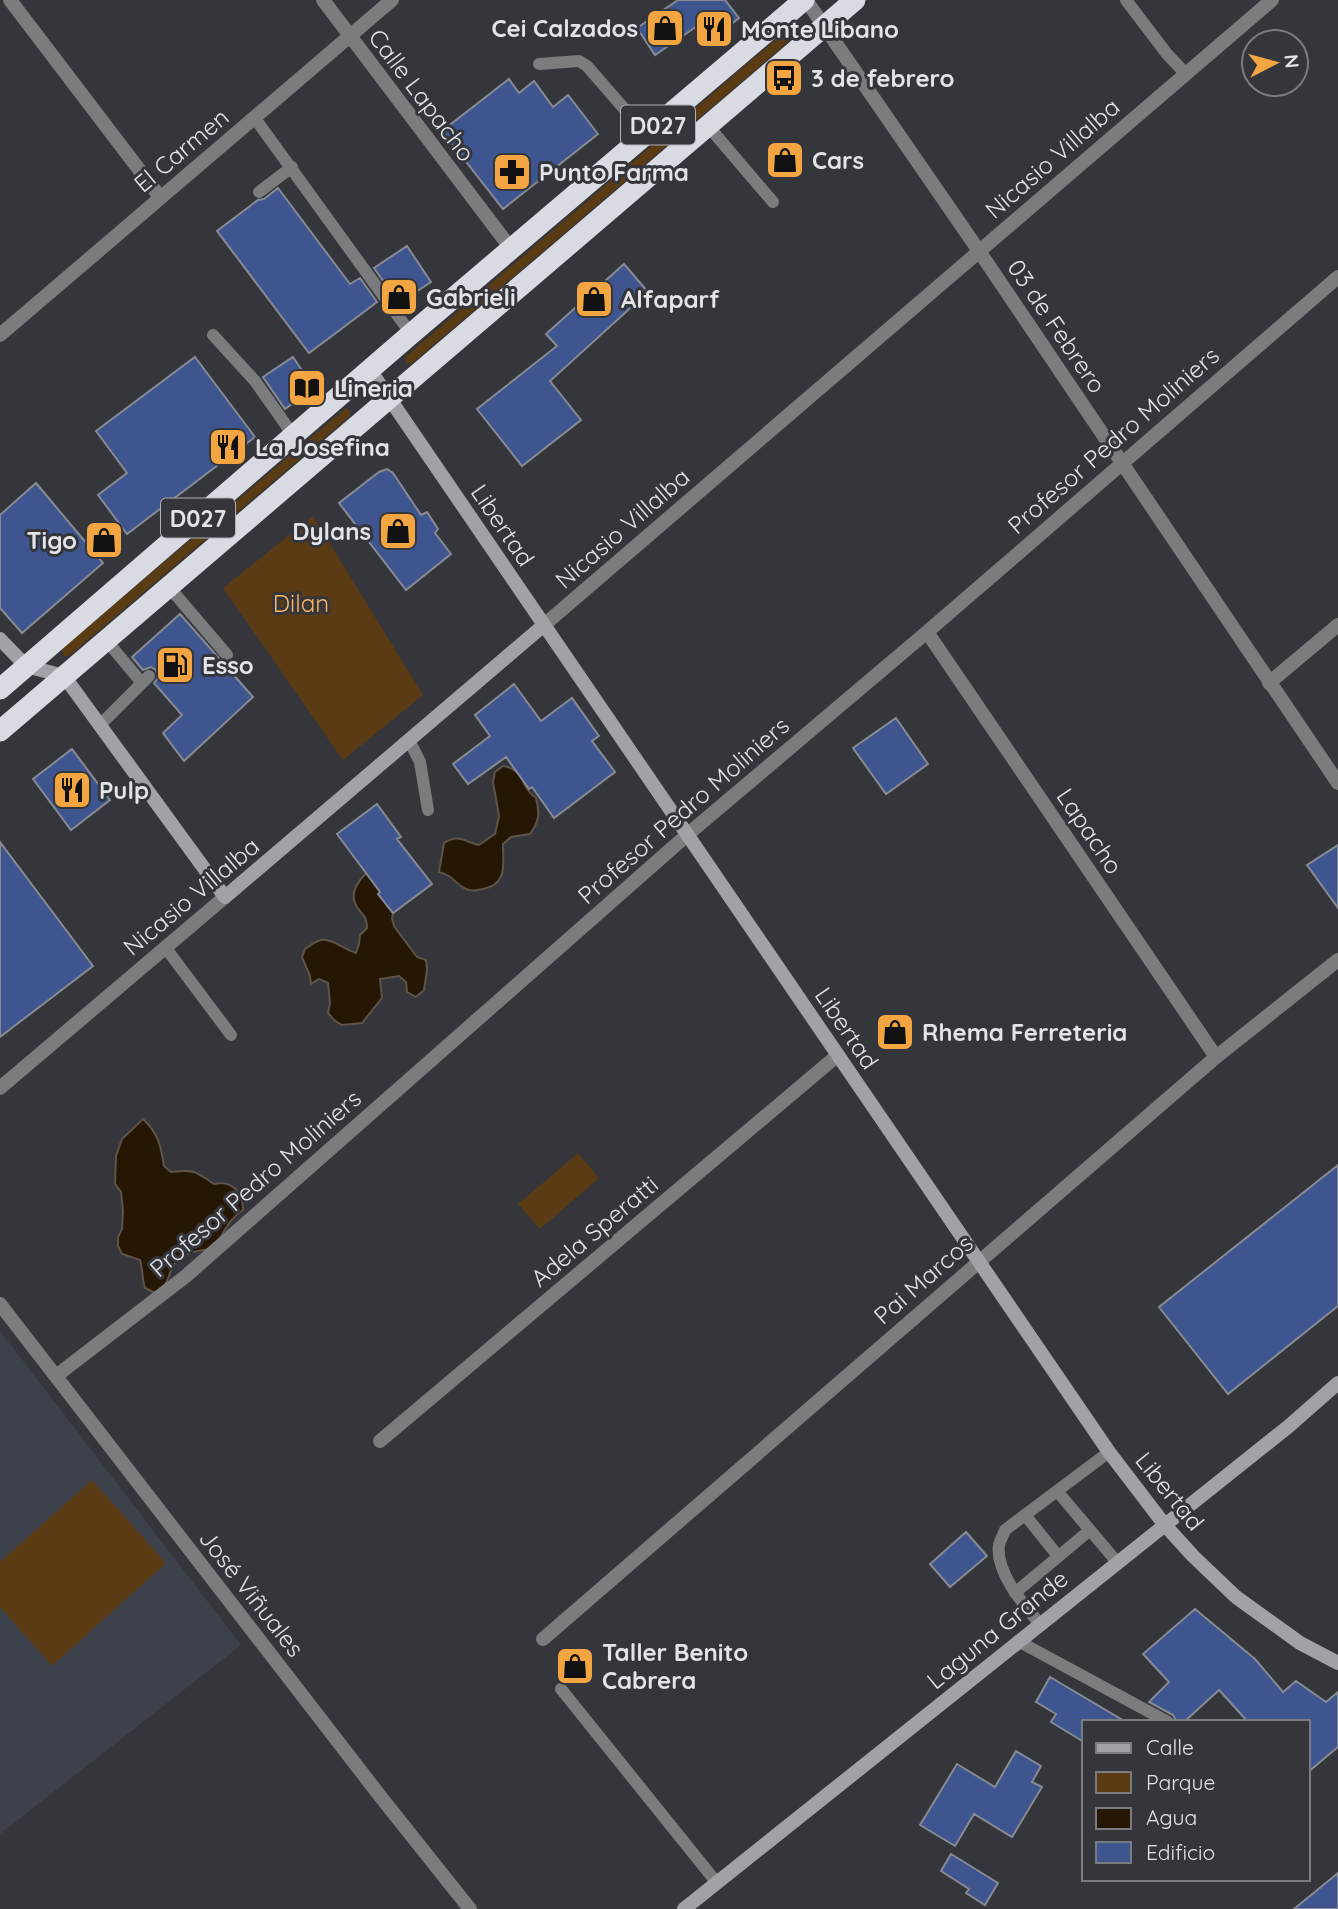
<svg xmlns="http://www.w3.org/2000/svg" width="1338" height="1909" font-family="Quicksand,sans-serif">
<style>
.built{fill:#3c414b}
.green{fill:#5a3b14}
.water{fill:#261604;stroke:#5e5448;stroke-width:2}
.building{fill:#3e5590;stroke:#878a90;stroke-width:2}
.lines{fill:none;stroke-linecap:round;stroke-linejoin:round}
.lane{stroke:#7a7c7e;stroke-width:12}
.street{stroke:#7a7c7e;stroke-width:14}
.secondary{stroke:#a0a2a7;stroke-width:14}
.highway{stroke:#d8dbe2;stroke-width:21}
.labels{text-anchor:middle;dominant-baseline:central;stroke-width:6;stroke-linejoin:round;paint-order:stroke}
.shield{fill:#34363c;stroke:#aeb0b4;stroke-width:2}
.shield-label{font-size:23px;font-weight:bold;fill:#e2e4e7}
.poi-label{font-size:24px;font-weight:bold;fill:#e2e4e7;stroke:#34363c;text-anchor:start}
.street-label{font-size:24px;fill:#e2e4e7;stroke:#34363c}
.park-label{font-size:24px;fill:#fbb35e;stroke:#34363c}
</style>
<rect width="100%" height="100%" fill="#34363c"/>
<path class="built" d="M0 1331 241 1645 0 1834Z"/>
<path class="green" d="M782 34H784L789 38 788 42 411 364 406 363 405 357Z
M346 408 350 411V416L69 656H64L62 651 63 648Z
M313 516 423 695 343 760 223 588Z
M578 1153 599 1178 540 1229 518 1204Z
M92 1480 166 1563 52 1666 0 1607V1562Z"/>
<path class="water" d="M503 766C527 770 519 787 536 798 540 813 539 822 530 834L511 837 503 844C503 864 508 884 483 889 476 890 472 892 466 889 454 884 455 876 439 872L444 843C459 834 463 841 479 845L495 834 499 816 493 782 495 772Z
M376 864 398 890 392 918 394 926 417 957 426 960 427 970 424 990 416 997 407 992 406 982 399 976 380 979 382 998 362 1023 342 1025 334 1020 328 1013 330 1003 328 983 319 979 311 984 310 976 302 957 305 949C309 946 316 941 321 940 332 938 345 950 356 953L359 944 360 935 367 928C367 913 359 914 355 903 349 887 366 873 376 864Z
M143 1119C158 1133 161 1146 164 1166L171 1172C194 1169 195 1171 214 1184 232 1180 243 1192 243 1210 227 1220 224 1234 213 1249 200 1250 181 1252 173 1266 166 1280 170 1283 155 1293L145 1288C142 1279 143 1270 140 1260L122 1254 118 1246V1237L122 1229 123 1211 121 1192 115 1184 116 1156 122 1139Z"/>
<path class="building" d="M678 0H725L739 18 712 39 700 24 655 55 637 28Z
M509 79 519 93 534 81 553 107 568 95 598 134 503 209 442 131Z
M278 188 350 284 360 278 377 302 309 353 217 231 258 200 264 199Z
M407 246 431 282 399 303 374 268Z
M624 264 648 292 550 381 581 420 522 466 477 409 557 346 546 334Z
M195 357 255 437 127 534 98 495 127 473 96 431Z
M293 357 314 388 285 409 263 377Z
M387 469 393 473 421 515 427 512 438 529 435 533 451 554 406 590 339 503 379 472Z
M36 483 103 563 22 633 0 608V515Z
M180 614 253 697 184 761 163 733 182 715 154 683 158 678 156 670 151 667 143 670 132 657Z
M514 684 541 721 572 698 599 736 592 741 615 772 554 818 532 787 529 789 506 757 468 784 453 764 490 736 475 715Z
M896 718 928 764 886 794 853 748Z
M72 749 110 800 71 830 33 779Z
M377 804 401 837 397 839 432 884 393 913 378 894 380 892 337 834Z
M0 842 93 966 0 1037Z
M1338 845V908L1307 865Z
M1338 1165V1306L1228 1394 1159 1307Z
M966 1532 987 1556 950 1587 930 1564Z
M1195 1609 1255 1659 1283 1692 1296 1681 1326 1702 1338 1692V1747L1308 1772V1722H1248L1219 1690 1184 1722H1177L1173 1715 1149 1702 1169 1682 1143 1654Z
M1050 1677 1126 1722H1084V1742L1051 1722 1056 1714 1036 1702Z
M1016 1751 1041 1766 1032 1782 1042 1787 1012 1837 974 1814 955 1846 920 1825 957 1764 995 1787Z
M951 1854 998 1883 985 1905 966 1893 969 1889 941 1871Z
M1338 1873V1909H1294Z"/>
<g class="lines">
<path class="lane" d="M1126 0 1167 54 1186 74
M539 64 579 61 587 66 647 135
M254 117 411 334
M708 126 773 202
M259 192 292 167
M213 335 255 381 293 435
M169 587 227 655
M106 640 142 683
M100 725 149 676
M409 740 420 762 428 810
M165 947 231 1035
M1057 1491 1117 1562
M1025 1515 1058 1556
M1015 1593 1090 1530
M1040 1624C1024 1605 995 1572 999 1545 1000 1540 1004 1534 1005 1530L1109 1452
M1018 1641 1168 1722
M561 1689 717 1883"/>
<path class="street" d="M10 0 160 197
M323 0 512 250
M806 0 979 251 1338 783
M0 335 392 0
M544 625 1272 0
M927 632 1216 1057
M1269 683 1338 625
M0 1088 225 897
M0 1304 380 1796 470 1909
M56 1376 186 1276 687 835 927 632 1338 277
M380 1441 838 1055
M543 1639 1216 1057 1338 960"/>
<path class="secondary" d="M370 370 1109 1452 1164 1524 1193 1556 1236 1597 1300 1643 1338 1663
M0 639 26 666 64 676 225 897 544 625
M684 1909 1289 1426 1338 1383"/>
<path class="highway" d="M0 689 411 334 804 0
M0 731 855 0"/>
</g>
<defs>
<symbol id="shop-square" viewBox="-11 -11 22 22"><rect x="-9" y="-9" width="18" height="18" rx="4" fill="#f3a542" stroke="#34363c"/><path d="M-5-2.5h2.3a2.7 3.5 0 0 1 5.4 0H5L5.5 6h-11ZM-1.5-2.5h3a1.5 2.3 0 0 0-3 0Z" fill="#111"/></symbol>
<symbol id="restaurant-square" viewBox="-11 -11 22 22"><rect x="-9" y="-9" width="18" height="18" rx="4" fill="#f3a542" stroke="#34363c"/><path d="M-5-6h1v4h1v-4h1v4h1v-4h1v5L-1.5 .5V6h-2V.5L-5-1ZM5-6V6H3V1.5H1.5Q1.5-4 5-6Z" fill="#111"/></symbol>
<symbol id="bus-square" viewBox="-11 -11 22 22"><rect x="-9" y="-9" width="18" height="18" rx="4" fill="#f3a542" stroke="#34363c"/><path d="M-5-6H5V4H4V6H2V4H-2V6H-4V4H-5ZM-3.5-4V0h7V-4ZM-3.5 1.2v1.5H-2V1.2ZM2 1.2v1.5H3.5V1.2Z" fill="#111"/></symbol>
<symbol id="pharmacy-square" viewBox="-11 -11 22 22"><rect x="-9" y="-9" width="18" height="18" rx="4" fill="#f3a542" stroke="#34363c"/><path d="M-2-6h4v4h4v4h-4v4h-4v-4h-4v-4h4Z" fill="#111"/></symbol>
<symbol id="library-square" viewBox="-11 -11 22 22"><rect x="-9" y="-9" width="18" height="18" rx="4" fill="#f3a542" stroke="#34363c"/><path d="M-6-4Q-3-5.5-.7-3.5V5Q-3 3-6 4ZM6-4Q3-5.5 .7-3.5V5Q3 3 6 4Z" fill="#111"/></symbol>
<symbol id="fuel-square" viewBox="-11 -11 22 22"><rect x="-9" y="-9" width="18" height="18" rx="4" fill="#f3a542" stroke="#34363c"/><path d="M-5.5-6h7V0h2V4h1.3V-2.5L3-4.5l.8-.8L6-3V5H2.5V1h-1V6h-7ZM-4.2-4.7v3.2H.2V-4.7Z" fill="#111"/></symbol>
</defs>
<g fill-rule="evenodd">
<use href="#shop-square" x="643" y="6" width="44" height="44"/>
<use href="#restaurant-square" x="692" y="7" width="44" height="44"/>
<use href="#bus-square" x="762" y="56" width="44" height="44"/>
<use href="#shop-square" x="763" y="138" width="44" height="44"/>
<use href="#pharmacy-square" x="490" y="150" width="44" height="44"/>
<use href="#shop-square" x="377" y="275" width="44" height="44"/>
<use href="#shop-square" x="572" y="277" width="44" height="44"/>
<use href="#library-square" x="285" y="366" width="44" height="44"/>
<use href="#restaurant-square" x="206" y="425" width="44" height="44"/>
<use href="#shop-square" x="376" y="509" width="44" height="44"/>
<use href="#shop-square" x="82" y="518" width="44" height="44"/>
<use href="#fuel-square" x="153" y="643" width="44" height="44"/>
<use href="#restaurant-square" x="50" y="768" width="44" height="44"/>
<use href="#shop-square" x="873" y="1010" width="44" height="44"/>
<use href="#shop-square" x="553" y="1644" width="44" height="44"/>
</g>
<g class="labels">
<g class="shield">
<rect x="621" y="105.5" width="74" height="39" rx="5"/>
<rect x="161" y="498.5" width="74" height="39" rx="5"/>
</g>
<g class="shield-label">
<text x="658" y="125">D027</text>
<text x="198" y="518">D027</text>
</g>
<g class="poi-label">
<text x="638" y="28" text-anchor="end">Cei Calzados</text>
<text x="741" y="29">Monte Libano</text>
<text x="811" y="78">3 de febrero</text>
<text x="812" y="160">Cars</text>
<text x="539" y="172">Punto Farma</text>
<text x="426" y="297">Gabrieli</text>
<text x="621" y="299">Alfaparf</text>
<text x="334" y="388">Lineria</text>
<text x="255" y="447">La Josefina</text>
<text x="371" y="531" text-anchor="end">Dylans</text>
<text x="77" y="540" text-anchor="end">Tigo</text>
<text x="202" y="665">Esso</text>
<text x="99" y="790">Pulp</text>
<text x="922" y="1032">Rhema Ferreteria</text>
<text x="602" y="1652">Taller Benito<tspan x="602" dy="28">Cabrera</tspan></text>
</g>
<g class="street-label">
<text transform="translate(422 95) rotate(53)">Calle Lapacho</text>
<text transform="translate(181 150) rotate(-40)">El Carmen</text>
<text transform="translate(1052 158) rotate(-41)">Nicasio Villalba</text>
<text transform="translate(1057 326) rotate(56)">03 de Febrero</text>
<text transform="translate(1113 440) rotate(-41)">Profesor Pedro Moliniers</text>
<text transform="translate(503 525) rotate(56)">Libertad</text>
<text transform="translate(622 528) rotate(-41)">Nicasio Villalba</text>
<text transform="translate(683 810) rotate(-41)">Profesor Pedro Moliniers</text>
<text transform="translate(1090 831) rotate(56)">Lapacho</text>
<text transform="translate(191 896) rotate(-40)">Nicasio Villalba</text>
<text transform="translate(847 1028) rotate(56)">Libertad</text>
<text transform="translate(255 1183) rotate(-41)">Profesor Pedro Moliniers</text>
<text transform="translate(594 1231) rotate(-40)">Adela Speratti</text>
<text transform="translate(923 1279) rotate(-41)">Pai Marcos</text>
<text transform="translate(1170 1491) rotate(51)">Libertad</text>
<text transform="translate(252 1593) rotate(52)">José Viñuales</text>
<text transform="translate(997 1629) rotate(-39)">Laguna Grande</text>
</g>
<g class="park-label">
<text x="301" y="603">Dilan</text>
</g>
</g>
<rect x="1082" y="1720" width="228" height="161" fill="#34363c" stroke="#7a7c80" stroke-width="2"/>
<rect x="1096" y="1743" width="35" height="10" fill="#a0a2a7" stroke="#7a7c80" stroke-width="2"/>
<text x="1146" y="1755" font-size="21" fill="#e2e4e7">Calle</text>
<rect x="1096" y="1772" width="35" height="21" fill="#5a3b14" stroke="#7a7c80" stroke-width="2"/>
<text x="1146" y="1790" font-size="21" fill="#e2e4e7">Parque</text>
<rect x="1096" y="1808" width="35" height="21" fill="#261604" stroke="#7a7c80" stroke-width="2"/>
<text x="1146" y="1825" font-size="21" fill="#e2e4e7">Agua</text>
<rect x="1096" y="1842" width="35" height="21" fill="#3e5590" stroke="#7a7c80" stroke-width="2"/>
<text x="1146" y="1860" font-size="21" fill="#e2e4e7">Edificio</text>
<g transform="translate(1275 63) rotate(84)"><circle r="33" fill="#34363c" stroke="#7a7c80" stroke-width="2"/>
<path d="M0-5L12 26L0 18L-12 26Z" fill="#f3a542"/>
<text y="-10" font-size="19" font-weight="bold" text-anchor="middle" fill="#e2e4e7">N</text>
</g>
</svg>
